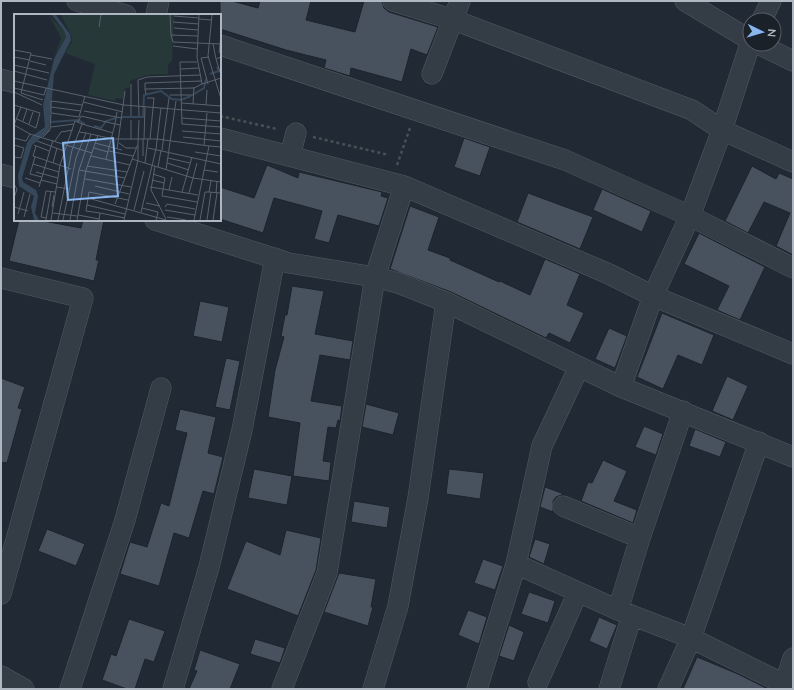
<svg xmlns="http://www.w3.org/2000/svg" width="794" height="690" font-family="'Nunito Sans',sans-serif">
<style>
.building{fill:#48525e;stroke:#1c232c}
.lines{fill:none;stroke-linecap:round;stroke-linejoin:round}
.minor-casing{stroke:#525a63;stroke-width:21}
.path{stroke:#435355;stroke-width:2.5;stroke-dasharray:3 3;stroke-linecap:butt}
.minor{stroke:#343c45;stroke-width:20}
.inset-river{fill:none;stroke:#36475a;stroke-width:2}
.inset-road{fill:none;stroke:#5a626d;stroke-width:1}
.view{fill:#88b5ed;fill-opacity:0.15;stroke:#88b5ed;stroke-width:2}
.inset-edge{fill:none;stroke:#afb7c2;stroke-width:2}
</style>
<rect width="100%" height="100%" fill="#212a34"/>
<path class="building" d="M220 1H232L258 8 260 1H311L306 20 355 32 364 1H382L384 8 389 12 438 27 427 55 411 49 402 82 351 68 350 76 324 68 326 60 286 50 220 29Z
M464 138 490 147 480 176 454 167Z
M267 165 298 178 299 172 382 192 381 196 388 198 379 226 338 215 329 243 314 239 322 211 274 198 263 233 220 219V187L254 198Z
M752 166 776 179 779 173 793 179V255L776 246 790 213 764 202 748 233 725 221Z
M602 189 651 211 642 232 593 210Z
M528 193 593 217 580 249 517 222Z
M410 206 439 217 428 250 450 258V260L499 282 500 281 530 295 545 259 580 274 567 305 584 313 570 343 549 333 546 338 451 292 390 269Z
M19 220H38L81 228 83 220H104L96 260H99L94 281 9 261Z
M699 233 765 267 740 320 717 310 729 286 684 264Z
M292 286 324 291 315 334 353 341 350 360 320 355 311 401 342 406 340 421 338 420 336 428 328 427 323 461 331 462 329 481 293 476 300 423 268 417 275 370 284 337 281 336 285 315H287Z
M200 301 229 307 222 342 193 336Z
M662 313 714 335 702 365 678 355 663 389 637 377Z
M609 328 627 336 615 368 595 359Z
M226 358 240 361 230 410 215 407Z
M727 376 748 386 733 420 712 411Z
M1 378 25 387 18 408 22 409 7 463 1 462Z
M366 404 399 413 393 435 362 427Z
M180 409 216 417 208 453 223 457 214 494 203 491 189 538 174 533 159 586 120 574 130 542 147 547 161 503 169 506 187 433 175 430Z
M644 426 663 434 656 455 635 447Z
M695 429 726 442 720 457 689 446Z
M603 460 627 471 614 501 637 510 633 523 581 501 588 482 592 483Z
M254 469 292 476 287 505 248 498Z
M449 469 484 473 480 499 446 494Z
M545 487 564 494 556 497 553 501V512L540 507Z
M354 501 390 507 387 528 351 522Z
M47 529 85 544 76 566 38 551Z
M286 530 321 538 316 570 298 616 227 589 246 541 280 555Z
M535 539 550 544 544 564 529 557Z
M483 559 503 566 495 590 474 583Z
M339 573 376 579 371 607H373L368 626 324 612Z
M529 592 555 601 548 623 521 614Z
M468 610 487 617 479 644 458 635Z
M599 617 617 625 607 649 589 641Z
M129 619 165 631 154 662 145 659 135 689H127L102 680 111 654 116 656Z
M509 625 524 632 514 661 499 656Z
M255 639 285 648 280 663 250 654Z
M200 650 240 664 230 689H189L197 671 194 670Z
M697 657 738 674 768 689H683Z"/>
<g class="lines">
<defs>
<path id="minor" d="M77 1 126 15
M393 1 454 20 692 110 722 130 793 162
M685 1 750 40
M156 15 159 1
M762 20 771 1
M758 44 793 61
M220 45 565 160 690 216 793 268
M432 74 460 1
M1 79 15 83
M220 138 404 186 609 274 653 296 793 354
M290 156 296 133
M1 174 15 178
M155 220 289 263 375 277 398 283 446 302 621 387 793 457
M1 278 83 298 1 594
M621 387 653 296 690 216 722 130 750 44
M563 506 640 538
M516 564 618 610 691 638 784 684 793 685
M618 610 640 538 683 411
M1 676 24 689
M538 682 578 592
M70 689 125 520 161 388
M173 689 209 567 242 430 275 258
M282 689 327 573 375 277 404 186
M373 689 398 606 418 498 446 302
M477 689 516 564 542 446 579 367
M609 689 632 615
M668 689 691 638 759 442
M783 689 793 658"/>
</defs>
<use href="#minor" class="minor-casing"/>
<path class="path" d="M220 116 277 129
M313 137 389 155
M397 165 410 128"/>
<use href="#minor" class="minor"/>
</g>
<g transform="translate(14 14)">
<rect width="207" height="207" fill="#212a34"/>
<path d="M35 1 50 17 52 23 40 45 47 24ZM47 1H160L158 47 154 51V60L133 61 116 67 115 74H111L109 85 102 84 101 87 74 81 81 50 51 39 58 28 57 21Z" fill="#263837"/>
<path d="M38 1H42L56 20 57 26 40 60 35 117 18 131 8 164 9 168 22 176 24 182 21 199 25 206H20L17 193 20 182 5 172 4 161 13 129 18 122 31 113 29 91 40 45 52 23 50 17Z" fill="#36475a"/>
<path class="inset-river" d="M196 60 205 57 203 53M180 80 190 74 192 65M107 103H129L130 81 147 77 158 85 167 86 177 82M37 108 64 106 71 110M80 112 87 114 92 107 102 104"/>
<path class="inset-road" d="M156 1 157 21 184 22M185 1 183 43 188 70 207 64M198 1 194 42 207 85M160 2 185 4M185 5 197 6M159 8 185 10M85 13 87 1M160 14 184 16M157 21 159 28 207 30M199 30 202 45M159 32 183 35M0 36 17 39 7 79 29 86M205 39 207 21M17 41 38 45M0 43 16 46M207 43 202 45 207 61M16 47 32 51M183 48H166L168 110 207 113M0 51 35 59M167 55 185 54M0 57 33 66M0 67 110 91 207 99M194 70 187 44 195 43M0 74 30 81 32 74M131 75V69L188 67M0 78 28 91M132 80 131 75 180 74 188 70M156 81H180M133 84H140L136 125M69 88 109 98M168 89 207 92M179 90 180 73M0 91 26 99 22 114 3 105M68 91 37 87V99L65 103 71 82M192 91 193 76M37 93 67 97M70 97 108 104M103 98 101 110 107 111M117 102V70M125 102 124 66 133 63 187 61M168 104 207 107M117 106V125M9 107 13 95M64 108 67 102 101 110 92 145M15 110 19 98M0 111 16 120 78 139M0 111 7 93M37 113 60 110M168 117 207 120M65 118 68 110 99 119M29 123 36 116 37 100M169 123 207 127M0 124 12 127 16 120M129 125V142M130 125 131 93M23 127 50 137M41 127 47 118 59 116M81 129 108 136M105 129 112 134H122M0 131 10 134 7 144 0 143M20 131 35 137M190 131 193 99M22 132 19 142 57 155M195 132 207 133M80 134 94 138M134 134 207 150M103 135 111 77M148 136 155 84M95 137 119 142M181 138 207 142M77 142 116 151M21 143 16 160 28 163M154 144 176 149M118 145 179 164 207 168M39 149 43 134M131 149 134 125M153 149 175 156M19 150 45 158M46 151 61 107 68 110M73 152 113 158M141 152 137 176 152 205M144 153 147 136M65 156 111 164M152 156 162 87M190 156 204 158M22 158 44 164M11 164 26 169M71 165 117 173M27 166 43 170M138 166 150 169M197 167 195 178 207 179M0 170 3 175 0 184M81 172 115 180M25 173 39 126M43 173 55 175M136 173 149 175 151 164 139 160M155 176 158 163M168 178 178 143M175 179 183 149M202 179 203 167M74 184 152 206M183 188 148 182 149 175 184 181M132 189 146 192M101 190 124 130 125 106M73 191 111 200M0 193 14 197M38 193 40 181M151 193 153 190 181 195M128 194 142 135 147 94M120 196 130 157M151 196 181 201M127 198 128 194 144 198 142 206M39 199 63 202M86 199 72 197 75 178 114 186M4 200 10 178M64 201 85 205M10 203 16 180M153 203 172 206M32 204 27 203 32 177 42 178M32 206 37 177M37 206 46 151M44 206 58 136 65 118 72 119M49 206 62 144 72 119 99 125H143L195 132 180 206M56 206 65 156 77 120M63 206 72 156 84 121M85 206 86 199 111 204M110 206 124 146V131M186 206 191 178H195M193 206 197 178M199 206 203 179"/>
<path class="view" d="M99 124 104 182 54 186 49 129Z"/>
<rect width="207" height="207" class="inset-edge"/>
</g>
<rect width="794" height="690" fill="none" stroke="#afb7c2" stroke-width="4"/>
<g transform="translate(762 32) rotate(95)"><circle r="19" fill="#1a2129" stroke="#565d66"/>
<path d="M0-3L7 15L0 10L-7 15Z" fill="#88b5ed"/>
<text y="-6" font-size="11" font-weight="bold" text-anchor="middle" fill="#afb7c2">N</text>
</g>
</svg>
